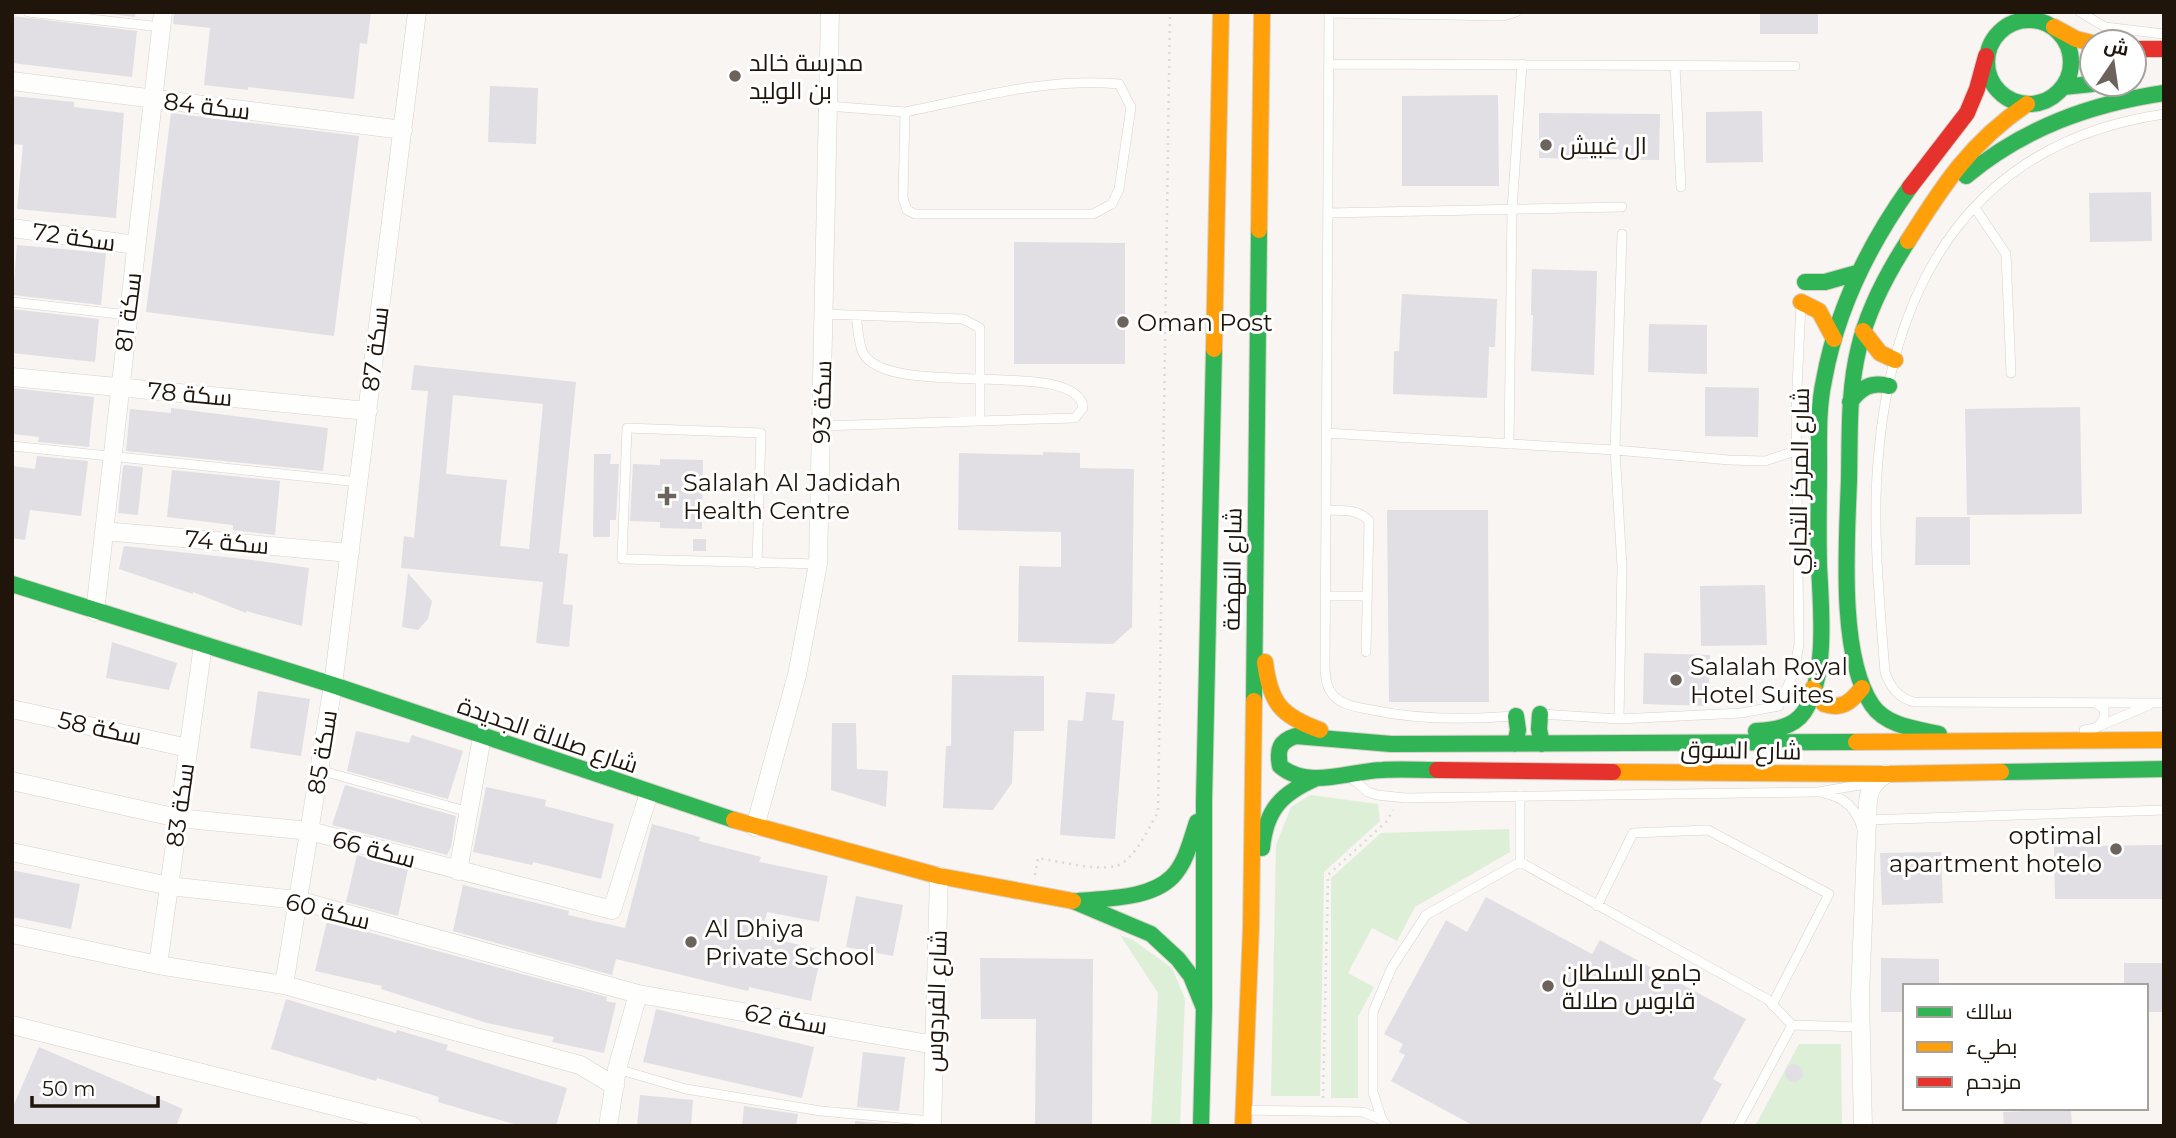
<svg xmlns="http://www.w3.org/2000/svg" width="2176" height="1138" font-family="Montserrat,Cairo,sans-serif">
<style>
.green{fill:#deefd8}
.building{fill:#e1dfe3;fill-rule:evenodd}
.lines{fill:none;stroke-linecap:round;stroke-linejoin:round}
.lane-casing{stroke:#d8d1ca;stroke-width:10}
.street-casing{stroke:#d8d1ca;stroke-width:19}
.fast-casing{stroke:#d8d1ca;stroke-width:18}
.slow-casing{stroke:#d8d1ca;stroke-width:18}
.jam-casing{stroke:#d8d1ca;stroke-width:18}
.path{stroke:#dbdad8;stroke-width:2.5;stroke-dasharray:2 5;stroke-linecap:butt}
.lane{stroke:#fefefd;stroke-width:9}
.street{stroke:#fefefd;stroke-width:18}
.fast{stroke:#30b455;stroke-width:16}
.slow{stroke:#ff9f0a;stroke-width:16}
.jam{stroke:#e5322d;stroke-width:16}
.poi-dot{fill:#6b635c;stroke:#fff;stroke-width:2.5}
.labels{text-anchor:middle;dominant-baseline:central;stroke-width:6;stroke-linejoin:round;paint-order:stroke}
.poi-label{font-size:24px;fill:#1f150b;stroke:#fff;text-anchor:start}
.street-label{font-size:24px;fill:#1f150b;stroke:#fff}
</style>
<rect width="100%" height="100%" fill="#f8f5f2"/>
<path class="green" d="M1310 795 1378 804 1380 821 1324 872 1320 1096H1271L1276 845 1291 807Z
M1509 829 1510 852 1415 907 1397 941 1372 928 1348 973 1374 987 1358 1017V1098H1331V878L1381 833Z
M1120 935 1133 940 1172 968 1185 999 1180 1126H1151L1158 993Z
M1799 1044H1841L1842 1126H1755Z"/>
<path class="building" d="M93 12H136L135 17Z
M174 12H371L367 44 360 43 354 99 248 87V90L204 85 210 28 173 24Z
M1760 12H1818V34H1760Z
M12 16 137 31 132 77 12 63Z
M490 86 538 88 536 144 488 142Z
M1498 95 1499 186H1402V96Z
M12 96 74 102V107L124 113 116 218 17 209 23 145 12 144Z
M1762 111 1763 162 1706 163V112Z
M171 113 359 136 334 336 146 312Z
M1539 113 1660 114 1659 160 1539 158Z
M2151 192 2152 241 2090 242 2089 193Z
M1014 242 1125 243V364H1014Z
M17 245 106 253 101 305 13 295Z
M1532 269 1597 271 1594 375 1531 371 1533 315H1531Z
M1402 294 1497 299 1495 347H1489L1487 398 1393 394 1394 351H1399Z
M12 309 99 319 95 362 12 353Z
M1649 324 1707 325V374L1648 372Z
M414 365 576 382 559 553 568 554 563 604 573 605 569 647 536 643 543 582 401 568 404 536 414 538 428 391 411 390ZM453 395 543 404 529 549 500 546 507 480 446 474Z
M1705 387 1759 388 1758 437 1705 436Z
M12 388 94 397 89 447 38 442 39 437 12 434Z
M2080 407 2082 514 1967 515 1965 409Z
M171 408 328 428 323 471 126 451 130 409 171 413Z
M1043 452 1080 453V468L1134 469 1132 627 1113 644 1018 642 1019 566 1061 567V532L958 530 959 453 1043 455Z
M594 454H611L610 464H619L616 520H610V537H593Z
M37 456 88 461 81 516 30 510 25 540 12 538V466L35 469Z
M660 459 703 460 702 529 660 528V522L630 521 633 464 660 465Z
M125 465 143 467 138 515 118 513 123 467Z
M172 470 280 481 275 535 233 530V525L167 517Z
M1387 510H1488L1489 702H1389Z
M1916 517H1970V565H1915Z
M693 539H706V551H693Z
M124 546 253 560 309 568 302 626 246 611V613L193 592V594L119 569Z
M408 573 432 601 428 619 418 630 402 627Z
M1765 585 1767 645 1701 646 1700 586Z
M112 642 177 663 169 690 106 678Z
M1644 653 1710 655 1708 706 1643 704Z
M952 675 1044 676V731H1014L1012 783 993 810 943 808 946 746H951Z
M258 691 310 699 301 756 250 748Z
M1086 692 1115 694 1112 720 1124 721 1115 839 1060 835 1068 720 1083 721Z
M832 723H856L857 769 888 771 886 807 831 790Z
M356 731 409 743 412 735 463 751 448 799 347 771Z
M345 785 456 816 451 847 447 855 332 825Z
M486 787 546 800 545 806 614 824 601 879 533 862 532 865 473 852Z
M652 824 700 837 699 841 761 857 759 862 828 876 819 922 767 912 761 936 822 950 811 1001 749 987 748 991 616 959 612 975 453 931 463 885 569 911 568 915 625 928Z
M2164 845V899H2055L2054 846Z
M1941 852 1943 903 1882 905 1880 853Z
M357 855 408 869 398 916 346 902Z
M12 870 80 884 71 929 12 917Z
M856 896 903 905 893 956 846 947Z
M1486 897 1592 954 1600 940 1746 1019 1713 1079 1722 1084 1699 1126H1474L1391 1081 1405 1055 1399 1052 1403 1044 1384 1034 1446 920 1467 932Z
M327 921 607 997 606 1001 616 1003 604 1053 552 1042 554 1037 487 1023 381 989 382 986 315 971Z
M980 958 1093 959 1092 1126H1035L1036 1019H981Z
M1881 958 1939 959V986H1905V1012H1881Z
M2124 963H2164V1012H2146V986H2124Z
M286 999 396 1033 397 1030 448 1045 446 1050 567 1088 556 1126H522L489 1117 438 1102 439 1097 377 1078 376 1081 271 1049Z
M656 1009 814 1047 802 1098 643 1062Z
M39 1047 183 1109 176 1126H12V1109Z
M863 1052 905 1057 899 1111 857 1107Z
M1785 1073a9 9 0 1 1 18 0a9 9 0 1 1-18 0Z
M640 1095 693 1100 691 1126H637Z
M744 1106 798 1114 796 1126H742Z
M2071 1109 2072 1126H2004L2003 1112Z
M855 1121 897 1125 855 1126Z"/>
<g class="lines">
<defs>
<path id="lane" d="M28 12 161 27
M1329 12 1325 669C1326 679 1326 687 1333 695 1343 706 1358 707 1372 710 1419 720 1465 720 1513 716
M2080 12 2105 27 2164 34
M1329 13 1504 16 1516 12
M1329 64 1795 66
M1675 65 1681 187
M828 106 905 112 903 198 907 210 915 214H1093L1112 204 1119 189 1131 107 1119 84C1048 77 975 98 905 112
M2164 114C1974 142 1892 280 1878 461 1872 528 1880 605 1885 673 1891 687 1898 698 1914 702L2164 703
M1975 208 2006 254 2011 373
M1328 213 1622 207
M12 302 128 315
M823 314 963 319 980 328V420
M821 426 1075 418 1083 408C1079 356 889 401 863 353 858 343 858 326 856 315
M1326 433 1615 450 1729 460 1765 461 1798 450
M1509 444 1512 210 1522 64
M12 446 359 482
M1326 510C1342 511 1358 508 1369 521L1366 652
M757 564 761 433 627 428 622 559 818 564
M1325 596H1367
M2097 704 2104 709C2105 718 2103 721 2097 727
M1541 714 1619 719 1741 713 1779 706 1794 672 1799 644 1796 409 1801 304
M1619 719 1622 567 1615 450 1622 234
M2084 730 2095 728 2149 705
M319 770 469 812
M1354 780 1368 792 1377 795 1406 798 1818 792 1866 784
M1824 793C1843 797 1857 808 1862 829
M1867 820 2164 810
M1520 862 1767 999 1792 1025
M1597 906 1633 833 1708 830 1829 894 1772 1005
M617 1069 686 1089 821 1111 932 1121
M1245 1110 1363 1112 1382 1120
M1387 1126 1382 1120 1373 1092V1012L1392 967 1426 915 1520 862V796
M1738 1126 1792 1025 1861 1027"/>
<path id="street" d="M12 81 403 130
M12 228 136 245
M12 377 368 411
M104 531 350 553
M95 612 163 12
M12 709 188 748
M12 781 178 818 310 831 612 910 649 793
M755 827 797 675 818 564 830 12
M12 852 169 886 297 900 638 994 935 1045
M458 871 482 737
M12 934 158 965 284 985 580 1065 615 1086
M158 965 203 645
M284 985 333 685 417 12
M12 1025 413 1126
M608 1126 617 1069 638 994
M932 1126 939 876
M1863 1126 1860 996 1867 820C1868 799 1866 786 1886 774"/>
<path id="fast" d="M1987 62a42 42 0 1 1 84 0a42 42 0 1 1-84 0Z
M2063 87 2092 84
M1966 176C2024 128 2090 104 2164 93
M1908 241C1886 275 1868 309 1859 347 1848 391 1850 435 1849 480 1847 540 1838 655 1872 705 1886 726 1917 729 1939 734
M1805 282H1825L1857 273
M1850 402C1861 388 1871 381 1889 386
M12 584 333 685 734 820
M1254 701 1259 230
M1540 714 1539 729 1542 744
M1756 731C1773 730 1793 728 1804 712 1828 675 1821 608 1819 566 1818 532 1819 498 1819 465 1819 436 1818 408 1824 380 1837 308 1868 246 1910 187
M1515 744 1518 730 1516 716
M1437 770C1419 770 1400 769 1382 770 1349 771 1308 790 1280 766 1277 750 1279 741 1296 736L1391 744 1856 742
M2001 772 2164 769
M1262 848C1266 809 1282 793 1317 778
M1073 901 1151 934 1178 959 1191 976 1204 1008
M1078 901C1107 898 1150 899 1172 877 1186 863 1191 840 1197 822
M1201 1126 1204 1008V801L1214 349"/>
<path id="slow" d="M2054 27 2076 39 2092 43
M1259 230 1262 12
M1908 241C1943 185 1971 142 2027 104
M1801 302 1819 311 1834 339
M1863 331 1880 353 1895 360
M1214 349 1221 12
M1265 662C1270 703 1281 716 1320 730
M1813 688 1824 704C1842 710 1851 702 1862 688
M1856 742 2164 740
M1613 772 1886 774 2001 772
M734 820 939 876 1073 901
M1243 1126 1251 927 1254 701"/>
<path id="jam" d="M2134 49H2164
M1910 187 1967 113 1977 89 1986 56
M1437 770 1613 772"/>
</defs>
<use href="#lane" class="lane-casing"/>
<use href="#street" class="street-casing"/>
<use href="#fast" class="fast-casing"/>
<use href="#slow" class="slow-casing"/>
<use href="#jam" class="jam-casing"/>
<path class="path" d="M1035 875 1038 858C1059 861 1109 875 1124 862 1140 849 1148 829 1158 812L1170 12
M1323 1098 1328 875 1387 821 1393 810"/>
<use href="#lane" class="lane"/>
<use href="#street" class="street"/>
<use href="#fast" class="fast"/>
<use href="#slow" class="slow"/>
<use href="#jam" class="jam"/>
</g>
<g class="poi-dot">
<circle cx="735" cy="76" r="7"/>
<circle cx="1546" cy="145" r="7"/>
<circle cx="1123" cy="322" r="7"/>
<path d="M663.5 485.5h7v7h7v7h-7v7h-7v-7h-7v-7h7z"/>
<circle cx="1676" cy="680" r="7"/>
<circle cx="2116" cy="849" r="7"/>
<circle cx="691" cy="942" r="7"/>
<circle cx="1548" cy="986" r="7"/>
</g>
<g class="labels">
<g class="poi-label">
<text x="749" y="62">مدرسة خالد<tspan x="749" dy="28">بن الوليد</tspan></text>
<text x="1560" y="145">ال غبيش</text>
<text x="1137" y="322">Oman Post</text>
<text x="683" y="482">Salalah Al Jadidah<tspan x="683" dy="28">Health Centre</tspan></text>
<text x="1690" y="666">Salalah Royal<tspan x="1690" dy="28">Hotel Suites</tspan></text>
<text x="2102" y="835" text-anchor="end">optimal<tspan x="2102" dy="28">apartment hotelo</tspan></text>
<text x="705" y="928">Al Dhiya<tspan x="705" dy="28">Private School</tspan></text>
<text x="1562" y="972">جامع السلطان<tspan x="1562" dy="28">قابوس صلالة</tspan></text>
</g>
<g class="street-label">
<text transform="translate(207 106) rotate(7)">سكة 84</text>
<text transform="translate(74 237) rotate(8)">سكة 72</text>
<text transform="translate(128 312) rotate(-83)">سكة 81</text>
<text transform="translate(375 349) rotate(-83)">سكة 87</text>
<text transform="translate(190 394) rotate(5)">سكة 78</text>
<text transform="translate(822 402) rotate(-89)">سكة 93</text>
<text transform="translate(1799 481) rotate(-89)">شارع المركز التجاري</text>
<text transform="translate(227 542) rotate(5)">سكة 74</text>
<text transform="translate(1232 569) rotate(-89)">شارع النهضة</text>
<text transform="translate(100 728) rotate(12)">سكة 58</text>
<text transform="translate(548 735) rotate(19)">شارع صلالة الجديدة</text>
<text transform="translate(1741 750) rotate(1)">شارع السوق</text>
<text transform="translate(322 752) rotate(-81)">سكة 85</text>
<text transform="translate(180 805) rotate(-82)">سكة 83</text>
<text transform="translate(374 849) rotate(15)">سكة 66</text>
<text transform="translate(328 911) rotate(14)">سكة 60</text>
<text transform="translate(936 1001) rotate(-88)">شارع الفردوس</text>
<text transform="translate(786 1019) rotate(10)">سكة 62</text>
</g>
</g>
<rect width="2176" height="1138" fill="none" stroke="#1f150b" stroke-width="28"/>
<rect x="1903" y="984" width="245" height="126" fill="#ffffff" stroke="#a5a19d" stroke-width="2"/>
<rect x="1917" y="1007" width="35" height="10" fill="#30b455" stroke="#a5a19d" stroke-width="2"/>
<text x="1966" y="1019" font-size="21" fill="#1f150b">سالك</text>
<rect x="1917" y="1042" width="35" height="10" fill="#ff9f0a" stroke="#a5a19d" stroke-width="2"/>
<text x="1966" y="1054" font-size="21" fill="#1f150b">بطيء</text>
<rect x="1917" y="1077" width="35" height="10" fill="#e5322d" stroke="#a5a19d" stroke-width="2"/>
<text x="1966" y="1089" font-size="21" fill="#1f150b">مزدحم</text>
<g transform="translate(2113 63) rotate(13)"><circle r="33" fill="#ffffff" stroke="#a5a19d" stroke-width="2"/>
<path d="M0-5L12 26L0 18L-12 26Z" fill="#6b635c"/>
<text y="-10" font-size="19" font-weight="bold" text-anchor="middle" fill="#1f150b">ش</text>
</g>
<path d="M32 1096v10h126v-10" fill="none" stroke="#1f150b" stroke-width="3.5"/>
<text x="42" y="1096" font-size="21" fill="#1f150b" stroke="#ffffff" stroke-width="5" paint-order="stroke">50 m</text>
</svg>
